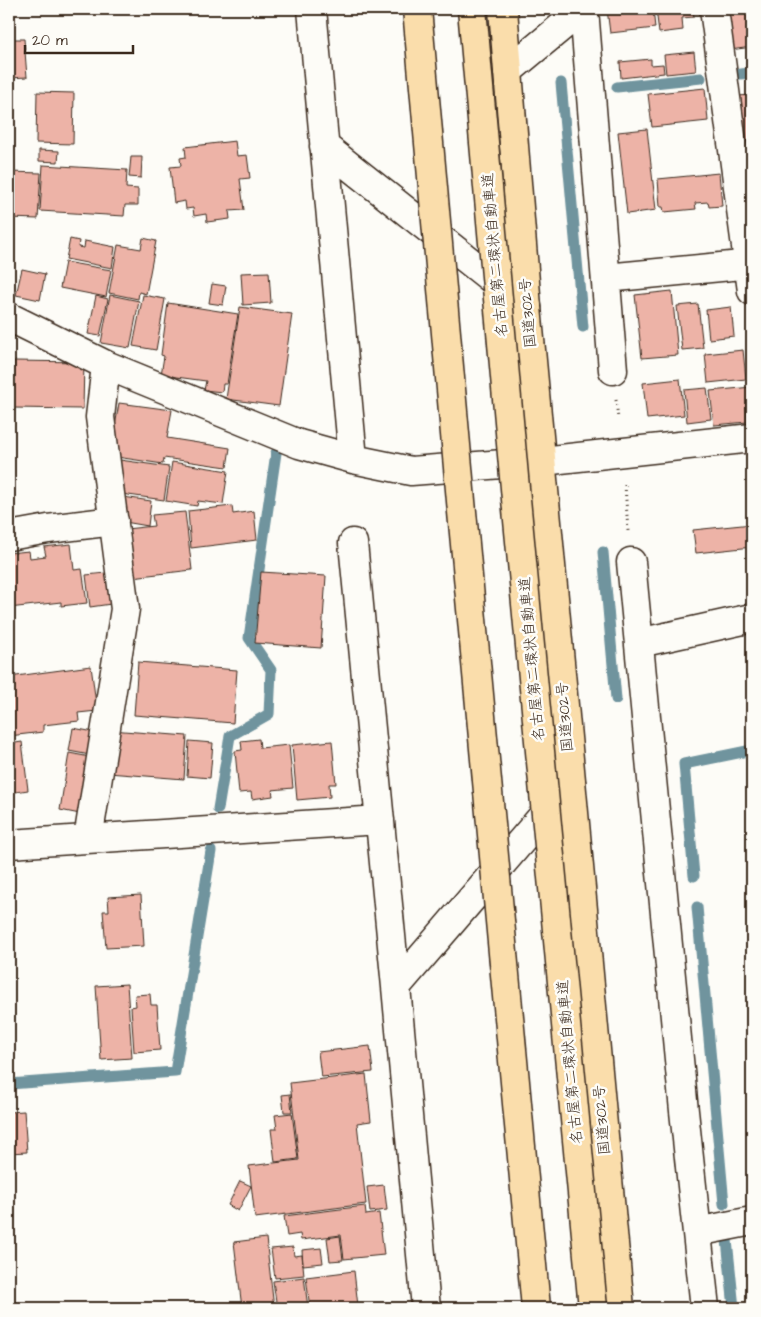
<svg xmlns="http://www.w3.org/2000/svg" width="761" height="1317" font-family="'Architects Daughter','Klee One',sans-serif">
<style>
.lines{fill:none;stroke-linecap:round;stroke-linejoin:round}
.stream{stroke:#6f949e;stroke-width:11}
.building{fill:#edb3a7;stroke:#3b2a1e}
.minor-casing{stroke:#3b2a1e;stroke-width:31}
.highway-casing{stroke:#3b2a1e;stroke-width:31}
.path{stroke:#3b2a1e;stroke-width:3;stroke-dasharray:1 4;stroke-linecap:butt}
.minor{stroke:#fdfcf7;stroke-width:28}
.highway{stroke:#faddab;stroke-width:28}
.highway-bridge-casing{stroke:#3b2a1e;stroke-width:31;stroke-linecap:butt}
.highway-bridge{stroke:#faddab;stroke-width:28}
.labels{text-anchor:middle;dominant-baseline:central;stroke-width:5;stroke-linejoin:round;paint-order:stroke}
.street-label{font-size:15px;fill:#3b2a1e;stroke:#fdfcf7}
</style>
<rect width="100%" height="100%" fill="#fdfcf7"/>
<filter id="ink" filterUnits="userSpaceOnUse"><feTurbulence type="fractalNoise" baseFrequency=".02" numOctaves="2"/><feDisplacementMap in="SourceGraphic" scale="10" xChannelSelector="R" yChannelSelector="G"/><feConvolveMatrix kernelMatrix="1 2 1 2 8 2 1 2 1" color-interpolation-filters="sRGB"/></filter>
<g filter="url(#ink)">
<g class="lines">
<path class="stream" d="M740 74 752 73
M561 83 583 327
M617 87 701 78
M603 552 616 699
M218 809 230 736 269 714 271 670 249 638 276 453
M694 876 684 764 752 750
M697 907 724 1204
M9 1084 175 1072 211 851
M727 1240 734 1308"/>
</g>
<path class="building" d="M607 9H653L655 28 610 33Z
M656 9H693L694 17 682 18 683 30 659 33Z
M726 9H752V47L730 50Z
M9 11H10L12 39H24L27 77 9 78Z
M694 52 696 71 666 74 664 55Z
M651 59V65L663 64 664 73 621 78 620 62Z
M705 88 708 121 652 127 648 94Z
M37 92 74 93 73 144 36 143Z
M752 95V165L745 166 738 96Z
M647 129 656 210 627 214 618 132Z
M235 141 237 156 247 155 250 178 240 179 244 210 229 211 230 219 207 222 206 214 194 216 193 208 186 209 185 201 174 203 170 167 181 166 180 158 186 157 185 147Z
M39 150 59 151 58 162 39 161Z
M131 157H142L141 178 129 177Z
M43 165 127 170 126 188 138 189V205H125L124 216 40 211Z
M9 172 41 173 38 219 9 218Z
M719 173 722 206 709 207 708 202 695 203 696 209 664 212 663 207H660L658 179Z
M143 238 156 241 146 294 139 292 138 299 109 293 118 245 141 249Z
M70 239 79 241 78 247 84 248 85 241 115 247 112 268 66 259Z
M65 262 111 270 106 297 60 288Z
M22 269 45 274 40 300 16 295Z
M269 272 271 303 243 305 241 273Z
M212 284 226 286 223 305 209 303Z
M672 291 678 355 642 358 635 295Z
M110 295 139 301 130 348 101 343Z
M143 295 165 299 156 350 133 346Z
M96 296 108 299 100 336 88 334Z
M168 303 238 314 227 384H223L222 392 204 390 206 381 161 375 164 356 161 355Z
M698 304 703 348 682 350 677 306Z
M240 307 292 314 279 406 226 399Z
M731 307 734 336 709 339 706 310Z
M743 350 746 379 708 383 705 354Z
M14 361 84 362 83 409 13 408Z
M680 379 684 415 647 419 643 383Z
M752 387V404H746L747 422 714 425 710 391Z
M707 388 711 419 687 422 684 390Z
M119 403 172 410 167 438 230 448 227 467 164 458 163 464 110 456Z
M120 460 169 467 164 500 114 493Z
M172 462 228 471 223 504 198 501 197 506 166 501Z
M123 497 151 501 148 526 119 521Z
M232 506 233 514 254 511 257 540 191 548 188 511Z
M185 512 192 570 132 577 126 529 154 526 152 515Z
M752 524V547L696 553 693 530Z
M71 544 74 570 82 569 87 603 61 606V602L9 608V553L29 551 30 558 46 556 44 547Z
M261 572 326 576 321 648 255 643Z
M106 573 111 604 90 607 86 575Z
M138 662 237 670 233 723 134 715Z
M91 666 97 711 78 713 79 721 43 725V732L9 736V677Z
M73 728 94 732 90 755 69 751Z
M111 730 187 736 184 779 108 773Z
M259 739 260 748 289 745 293 788 272 790 273 796 252 799 251 792 239 793 235 751 242 750 241 741Z
M189 741 213 743 210 778 187 776Z
M332 741 336 784H329L330 797 297 800 292 745Z
M22 742 28 790 9 793V744Z
M69 753 90 757 80 814 60 810Z
M141 895 144 946 106 948 103 911H109L108 897Z
M127 984 132 1058 101 1060 96 986Z
M150 994 151 1005H157L160 1050 134 1052 131 1007 136 1006 135 995Z
M370 1046 373 1072 321 1077 318 1052Z
M366 1074 371 1121 357 1123 366 1204 255 1218 249 1166 299 1160 290 1083Z
M290 1094 292 1112H284L282 1095Z
M24 1111 27 1152 9 1153V1112Z
M292 1113 298 1159 275 1162 271 1129H277L275 1115Z
M240 1181 251 1186 238 1211 228 1205Z
M384 1185 387 1210 370 1212 367 1187Z
M365 1206 366 1215 379 1213 384 1255 344 1259 341 1235 301 1240 300 1234 287 1236 284 1216Z
M340 1236 343 1260 330 1261 327 1238Z
M266 1238 274 1308H242L234 1242Z
M293 1247 294 1256 302 1255 304 1275 275 1278 271 1249Z
M321 1248 323 1263 303 1265 302 1250Z
M354 1271 358 1306 342 1308H310L306 1277Z
M304 1277 308 1308H277L273 1281Z
M237 1304 238 1308H203Z"/>
<g class="lines">
<defs>
<path id="minor" d="M312 9 353 459
M584 9 613 370
M714 9 752 291
M508 71 583 9
M324 146 527 307
M606 278 752 264
M9 317 106 365 299 444 353 459 411 471 542 461 752 438
M9 536 48 529 114 521
M353 543 396 987 426 1308
M631 562 684 1111 705 1308
M639 643 752 618
M88 839 125 609 100 417 106 365
M9 844 380 820
M396 987 571 783
M697 1232 752 1221"/>
<path id="highway" d="M503 9 527 307 620 1308"/>
</defs>
<use href="#minor" class="minor-casing"/>
<use href="#highway" class="highway-casing"/>
<path class="path" d="M616 400 618 419
M625 485 628 531"/>
<use href="#minor" class="minor"/>
<use href="#highway" class="highway"/>
<defs>
<path id="highway-bridge" d="M417 9 461 501 536 1308
M472 9 516 499 593 1308"/>
</defs>
<use href="#highway-bridge" class="highway-bridge-casing"/>
<use href="#highway-bridge" class="highway-bridge"/>
</g>
</g>
<g class="labels">
<g class="street-label">
<text transform="translate(495 255) rotate(-95)">名古屋第二環状自動車道</text>
<text transform="translate(528 313) rotate(-95)">国道302号</text>
<text transform="translate(532 659) rotate(-95)">名古屋第二環状自動車道</text>
<text transform="translate(565 717) rotate(-95)">国道302号</text>
<text transform="translate(570 1062) rotate(-95)">名古屋第二環状自動車道</text>
<text transform="translate(602 1120) rotate(-95)">国道302号</text>
</g>
</g>
<rect width="761" height="1317" fill="none" stroke="#fdfcf7" stroke-width="30"/>
<rect x="15" y="15" width="731" height="1287" fill="none" stroke="#3b2a1e" stroke-width="2" filter="url(#ink)"/>
<path d="M25 45v8h108v-8" fill="none" stroke="#3b2a1e" stroke-width="2.5"/>
<text x="32" y="45" font-size="15" fill="#3b2a1e" stroke="#fdfcf7" stroke-width="4" paint-order="stroke">20 m</text>
</svg>
